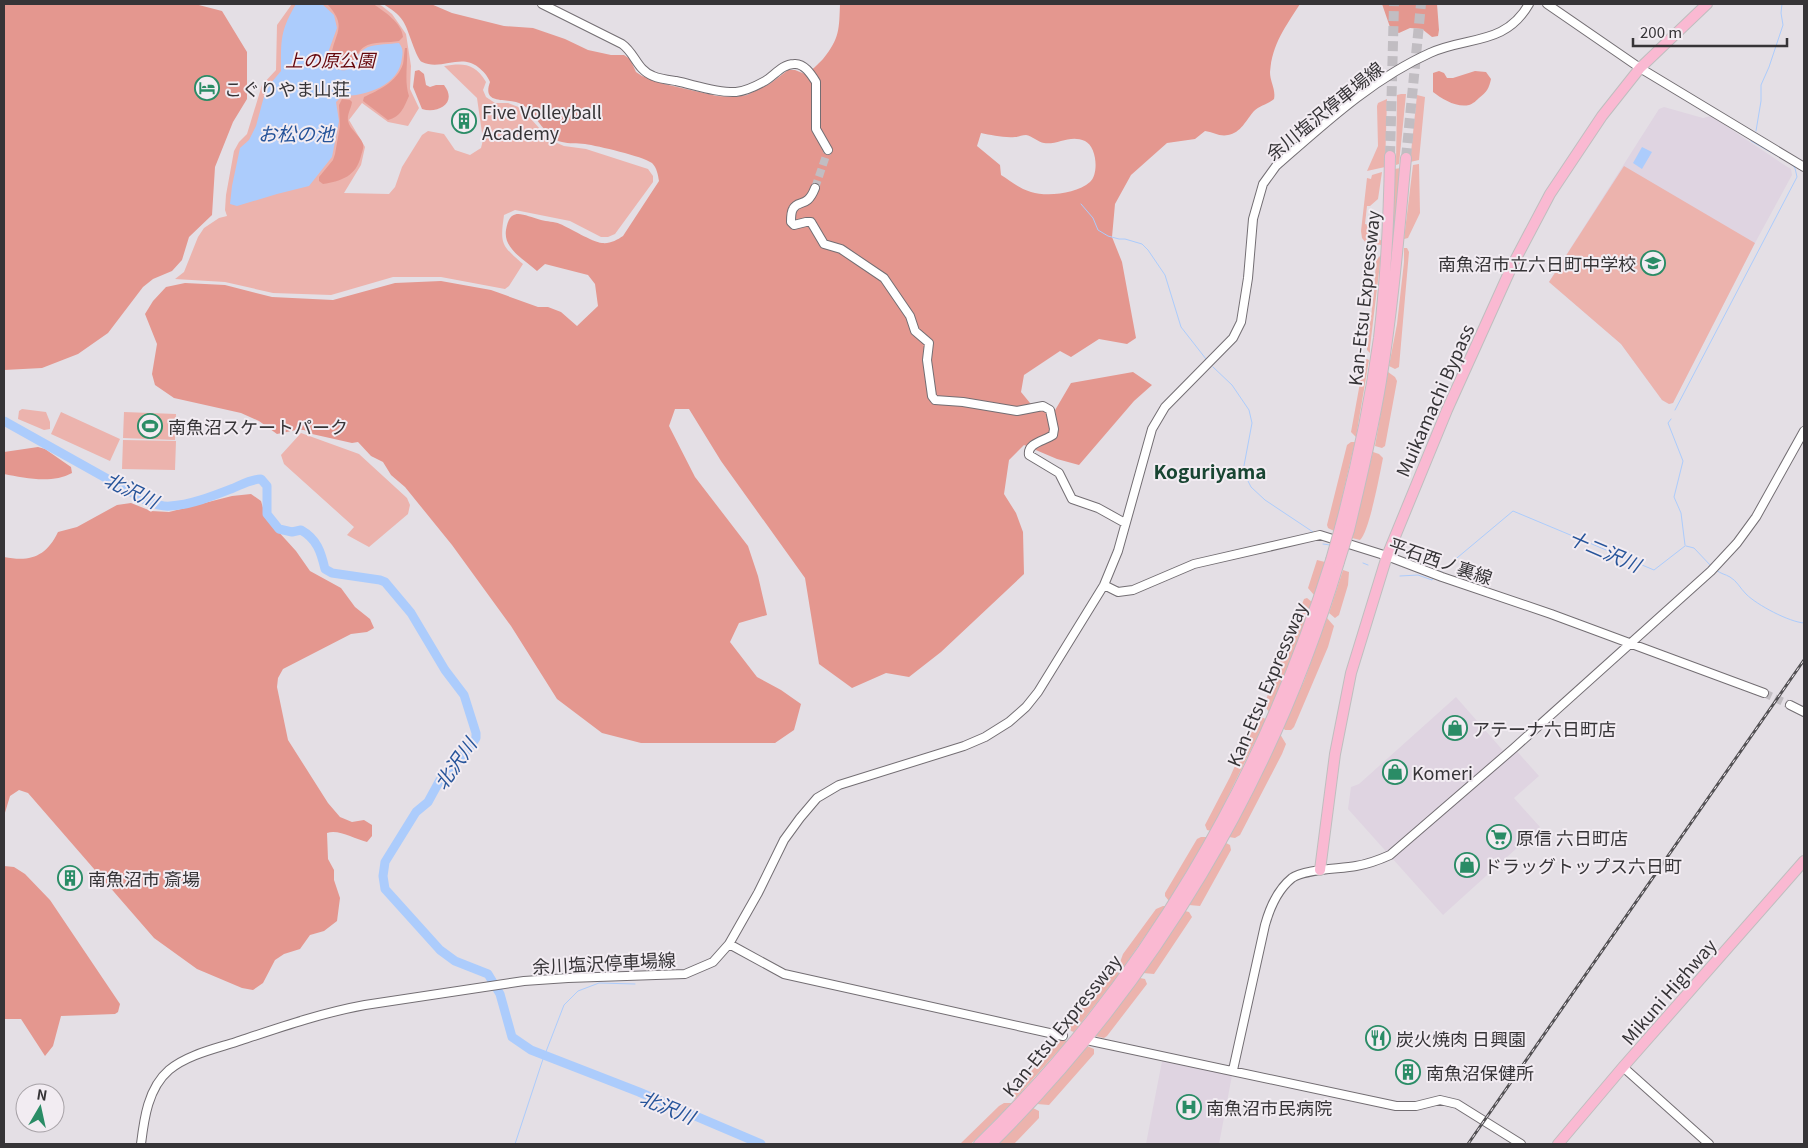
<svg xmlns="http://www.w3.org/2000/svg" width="1808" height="1148" font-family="Georgia,'Noto Sans JP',serif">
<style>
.built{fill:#dfd4e1}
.green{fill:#ecb3ad}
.forest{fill:#e4978f;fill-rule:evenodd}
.water{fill:#acccfc}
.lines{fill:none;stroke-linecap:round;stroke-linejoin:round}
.stream{stroke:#acccfc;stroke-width:1}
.river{stroke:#acccfc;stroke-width:9}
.secondary-tunnel{stroke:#c1bdc2;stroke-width:8;stroke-dasharray:8 4;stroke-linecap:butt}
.highway-tunnel{stroke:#c1bdc2;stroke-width:10;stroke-dasharray:10 5;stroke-linecap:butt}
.secondary-casing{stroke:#736e73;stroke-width:10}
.highway-casing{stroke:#bfbebf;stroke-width:12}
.secondary{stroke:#fff;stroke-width:8}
.highway{stroke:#fab9d2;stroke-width:10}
.rail-casing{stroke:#535154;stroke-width:3}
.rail{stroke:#f2ecf2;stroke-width:1;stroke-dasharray:4;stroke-linecap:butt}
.highway-bridge-casing{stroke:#bfbebf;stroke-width:12;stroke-linecap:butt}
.highway-bridge{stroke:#fab9d2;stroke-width:10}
.labels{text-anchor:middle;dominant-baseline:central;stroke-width:4;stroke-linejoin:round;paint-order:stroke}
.park-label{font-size:18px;font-style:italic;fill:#65070c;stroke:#f2ecf2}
.poi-label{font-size:18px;fill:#363437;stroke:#f2ecf2;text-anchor:start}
.street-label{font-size:18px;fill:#363437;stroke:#f2ecf2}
.water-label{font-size:19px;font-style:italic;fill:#26549a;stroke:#f2ecf2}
.neighbourhood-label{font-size:19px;font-weight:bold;fill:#184532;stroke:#f2ecf2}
</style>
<rect width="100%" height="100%" fill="#e4dfe5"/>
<path class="built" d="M1664 107 1703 118 1711 116 1786 166 1791 169 1792 175 1755 243 1673 403 1669 404 1662 400 1621 344 1549 282 1659 109Z
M1456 697 1506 754 1514 748 1539 776 1514 798 1540 827 1443 915 1348 809 1351 787 1359 784Z
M1163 1056 1233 1070 1219 1144H1146Z"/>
<path class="green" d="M292 4H378L382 6 392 14 406 34 411 66 410 89 419 108 408 126 388 122 362 103 349 120 365 147 361 165 344 193 389 194 395 187 402 167 422 135 428 131 444 134 455 150 470 155 481 148 483 140 477 98 444 66C463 63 475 63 486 82L483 90 486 97 495 103H508L521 108 550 140 564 146 586 149 648 169 653 176V182L615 234 608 237H601L570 221 515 210 504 215C500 244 501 245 523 264L509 286 505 289 441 277H393L331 295 273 293 225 282 175 279 184 272 198 237 204 228 219 218 227 216 225 210 226 195 234 151 239 142 247 134 262 85 276 70 277 25Z
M1401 94H1406L1399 164 1396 165 1397 95Z
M1417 95 1425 97 1419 160 1410 162Z
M1387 99 1385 167 1367 171 1378 146 1377 106 1378 103Z
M1419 164 1420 213 1408 238 1404 239 1413 165Z
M1624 166 1755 243 1673 403 1669 404 1662 400 1621 344 1549 282Z
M1401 168 1394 241 1392 242 1394 169Z
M1382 172 1378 199 1370 206H1367L1365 224 1369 225V233L1382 241 1381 245 1366 243 1362 238 1361 231 1367 178 1371 179 1372 175Z
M1404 248H1407L1409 252 1399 367 1395 369 1389 366 1397 324 1404 262Z
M1381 255 1370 347V353L1367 350V347L1374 293 1376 260Z
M1367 359 1369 360 1356 437 1351 432 1364 361Z
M1388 372 1395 377 1397 381 1385 446 1382 448 1375 446Z
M22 409 46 412 50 422V429L44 430 18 419 19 411Z
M61 412 120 439 110 461 51 434Z
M124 412 176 414 175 440 123 438Z
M301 433 359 454 407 498 410 505 408 514 369 547 347 535 354 527 284 464 281 455Z
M123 440 176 441 175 470 122 469Z
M1351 442H1355L1337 519 1334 531 1328 528 1327 525 1347 445Z
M1373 452 1379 454 1383 458C1380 473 1369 533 1360 540L1352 538Z
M1317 560 1325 562 1314 595 1308 588Z
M1343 570 1349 572 1348 585 1339 615 1335 618 1329 613Z
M1307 598 1312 602 1296 646 1269 712 1264 705 1304 599Z
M1327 618 1334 626 1328 647 1294 727 1291 730H1285L1283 728 1304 681Z
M1261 717 1266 719 1211 831 1207 830 1205 825 1230 777 1255 721Z
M1280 734 1286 744 1282 754 1240 835 1235 838 1229 837 1260 778Z
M1201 837H1207L1169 901 1165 896V893L1197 839Z
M1226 843 1230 845 1231 850 1200 906 1189 905Z
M1163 906H1166L1123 968H1122L1119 965 1123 954 1156 909Z
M1185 911 1189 912 1192 917 1154 974 1143 973Z
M1116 972 1120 973 1074 1032 1071 1031 1069 1026 1071 1022 1106 978H1107L1112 973Z
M1140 978 1145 979 1147 984 1107 1036 1104 1038 1095 1036Z
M1059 1040 1067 1041 1015 1099H1012L1011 1095 1013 1092Z
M1087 1046 1094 1049V1054L1049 1105 1037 1104Z
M1004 1103H1012L971 1144H960L999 1106Z
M1033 1108 1039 1111V1118L1014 1144H998Z"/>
<path class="forest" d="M4 4H195L222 11 247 52V99L233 122 215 167 212 215 189 237 182 260 172 271 153 279 143 287 108 333 78 354 42 368 4 370Z
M327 4H373C384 11 402 23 403 37L399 41C389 43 373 41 364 47 355 52 354 72 340 67 336 66 333 64 331 60 332 34 350 28 327 4Z
M383 4H431L452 13 504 26 533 28 565 39 588 50 611 55H624L630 59 636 72 642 76 664 84 717 96 734 97 747 95 771 83 788 70H795L805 74C813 70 817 65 823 59 840 38 839 29 840 4H1300C1286 26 1272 44 1270 72 1270 82 1276 89 1274 99 1268 104 1259 106 1254 111 1246 120 1241 133 1228 135 1220 137 1213 132 1205 131L1195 139 1167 143 1131 175 1115 204 1112 237 1122 262 1136 338 1127 344 1099 339 1071 357 1060 351 1024 375 1021 392 1030 403 1054 412 1071 383 1133 372 1152 385 1134 401 1079 465 1057 459 1024 445 1009 460 1004 494 1016 513 1023 532 1024 574 941 652 909 677 886 673 852 688 819 664 805 578 721 461 689 409H675L669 426 695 477 748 546 758 576 767 615 739 623 730 642 757 677 781 690 801 704 794 730 775 743H641L602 733 557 699 511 626 452 545 405 487 391 475 383 462 371 456 358 442 352 443 312 434 304 430H296L277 434 259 421 241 413 174 398 155 385 152 374 157 344 145 314 153 301 166 287 185 283 225 285 272 297 333 300 395 283 441 281 491 290 538 307H548L561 312 577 326 598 306 595 284 588 275 545 264 537 271C525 260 503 249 506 230 510 205 524 216 541 220 547 222 554 221 560 224 570 228 592 242 602 243 610 244 617 240 623 236L659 181C658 175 657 168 652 163 642 156 598 146 585 144 577 143 569 144 562 142 546 139 536 114 523 105 509 96 481 107 490 82 487 75 484 72 478 67 461 53 441 71 422 62 416 59 409 30 403 21 398 13 391 9 383 4ZM981 133C991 135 1004 138 1015 137 1019 137 1022 135 1026 135 1032 136 1038 142 1044 143 1058 145 1070 134 1085 141 1097 147 1099 174 1090 182 1076 194 1047 197 1031 192 1019 189 1011 181 1001 175L1000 165 977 146Z
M1382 4H1437L1439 30 1438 36 1432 37 1422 29 1410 28 1399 33 1391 30Z
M405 48H407C408 63 404 82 409 96 404 107 401 117 388 120L363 101 364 97C379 90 397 82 403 64 404 59 404 53 405 48Z
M419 70 424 74 426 85 430 87 436 85H444C458 103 438 114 422 109L413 87 415 71Z
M1439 71 1444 73 1447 78H1453L1475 71 1486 72 1491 79C1489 88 1487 92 1479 98 1477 100 1473 104 1469 105 1457 108 1442 99 1433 92V73Z
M342 99 350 100 352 102C351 109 347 114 348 121 350 130 360 135 363 144 364 148 362 152 361 156 356 176 342 181 323 184L319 181V177L333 160 335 154 340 126 339 105Z
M38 447 45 449 71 467 72 473C52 484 25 478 4 474V452Z
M251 494 261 501 266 518 296 551 310 571 341 588 355 607 370 619 374 628 367 632 351 634 283 669 278 678 277 687 288 740 328 803 340 817 352 822 364 820 372 825V836L367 842C354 839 339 829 327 833L328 859 334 870V880L340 898 337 921 324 931 310 935 300 949 284 954 275 960 263 983 253 990 242 988 197 969 154 938 28 793 19 790 10 796 4 816V557C30 562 46 557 58 532L77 527 117 505 131 503 151 511 169 512 232 496Z
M4 866 14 867 25 874 50 900 120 1004 118 1012 115 1014 61 1016 53 1046 45 1056 21 1019H4Z"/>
<path class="water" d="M296 4H322L334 15 337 28 329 50V64C355 83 351 54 368 47 377 44 390 44 399 43 403 48 403 52 402 58 399 86 366 96 342 96L336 102 339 121 332 157 309 186 277 194 237 206 230 204 232 186 240 148 249 140 256 126 266 89 281 71C281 40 280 31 296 4Z
M1642 147 1652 152 1642 169 1633 163Z"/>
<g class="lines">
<path class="stream" d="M1756 131 1761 101V85L1769 67 1783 25 1781 13 1782 4
M1081 204 1093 218 1098 230 1108 236 1119 239H1125L1142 244 1148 250 1165 275 1181 327 1206 359
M1213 367 1232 385 1249 410 1252 423 1243 471 1251 487 1265 500 1313 532
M1675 410 1797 177 1795 168 1790 163 1751 141V140
M1671 419 1668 423 1683 461 1674 497 1681 513 1685 545
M1323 544 1330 545
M1686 546 1694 548 1711 566
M1363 563 1368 565
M1716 570C1721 574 1725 574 1730 577 1737 581 1740 588 1746 594 1757 605 1789 622 1804 623
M1439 573 1513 511 1654 570 1685 546
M1400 576 1418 575 1432 580 1434 577
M515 1144 542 1062 564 1005 578 991 599 983 635 984"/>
<path class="river" d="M4 421 147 501C155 504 162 507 170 506 190 505 213 496 231 489 241 485 251 479 261 479L267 486V514L279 529 292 532 301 530C317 539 321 552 325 569L332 573 380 580 385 582 411 613 445 670 464 695 476 733V738L470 747 440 780 428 802 416 812 385 862 383 876 385 889 440 950 455 961 488 974 500 994 512 1037 531 1050 639 1092 761 1144"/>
<path class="secondary-tunnel" d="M815 188 828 150
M1764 693 1790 705"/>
<path class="highway-tunnel" d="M1390 156 1394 4
M1406 158 1421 4"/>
<defs>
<path id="secondary" d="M542 4 622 44C635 53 637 70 653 76 660 79 669 80 676 81 695 85 717 93 736 92 746 91 756 86 765 81 774 76 782 64 794 64 804 63 811 74 816 82V129L828 150
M1547 4 1640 68 1804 167
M815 188C807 209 798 199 793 209 791 212 791 218 791 222L794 225 806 222H811L824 244 841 249 884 278 910 316 915 331 929 343 927 360 932 396 935 400 963 402 1017 411 1043 406 1050 410 1054 429 1053 435C1044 441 1027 443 1029 455L1059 473 1072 499 1098 508 1125 523
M1104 585 1118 592 1133 590 1194 564 1320 535 1387 556 1442 577 1551 614 1764 693
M1790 705 1804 712
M729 944 784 974 1063 1036
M1091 1041 1396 1106H1416L1440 1100 1457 1104 1521 1144
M1623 1067 1709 1144
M1233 1070 1265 925C1270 907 1277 890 1292 878 1304 869 1340 869 1356 866 1368 864 1379 860 1390 855L1514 748 1711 571 1737 543 1756 517 1804 431
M141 1144C144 1119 148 1088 169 1070 187 1055 214 1049 236 1042 278 1028 321 1013 365 1005L524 981 568 978 685 974 713 962 729 944 758 893 784 840 800 818 817 798 839 785 964 746 985 737 1009 722 1026 707 1038 692 1104 585 1118 551 1152 429 1165 407 1233 338 1241 322 1248 278 1253 219 1263 184 1276 166C1323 125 1372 79 1430 53 1467 36 1505 46 1529 4"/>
<path id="highway" d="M1340 528C1357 465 1370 402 1379 338 1386 277 1389 217 1390 156
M1349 530C1361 480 1373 431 1381 381 1393 307 1399 232 1406 158
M1320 870 1335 754 1351 673 1387 556 1447 410 1512 266 1550 194 1602 116 1640 68 1707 4
M979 1144C1144 984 1263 779 1331 560
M991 1144C1153 984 1274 781 1339 562
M1558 1144 1623 1067 1804 861"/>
</defs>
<use href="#secondary" class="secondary-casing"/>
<use href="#highway" class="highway-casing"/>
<use href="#secondary" class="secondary"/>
<use href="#highway" class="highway"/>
<defs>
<path id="rail" d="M1468 1144 1804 660"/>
</defs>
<use href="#rail" class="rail-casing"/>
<use href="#rail" class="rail"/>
<defs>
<path id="highway-bridge" d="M1331 560 1340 528
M1339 562 1349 530"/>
</defs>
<use href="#highway-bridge" class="highway-bridge-casing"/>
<use href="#highway-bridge" class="highway-bridge"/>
</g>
<defs>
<symbol id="hotel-ring" viewBox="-11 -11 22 22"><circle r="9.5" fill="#f2ecf2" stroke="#2a8c66" stroke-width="1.5"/><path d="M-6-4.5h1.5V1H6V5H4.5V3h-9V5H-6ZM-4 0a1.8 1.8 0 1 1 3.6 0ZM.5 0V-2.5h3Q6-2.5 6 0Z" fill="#2a8c66"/></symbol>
<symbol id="building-ring" viewBox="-11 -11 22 22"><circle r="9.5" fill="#f2ecf2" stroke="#2a8c66" stroke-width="1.5"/><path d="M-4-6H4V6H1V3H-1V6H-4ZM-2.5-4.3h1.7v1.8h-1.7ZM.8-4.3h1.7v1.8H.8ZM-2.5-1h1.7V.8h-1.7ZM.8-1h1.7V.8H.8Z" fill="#2a8c66"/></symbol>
<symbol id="school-ring" viewBox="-11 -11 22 22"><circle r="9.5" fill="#f2ecf2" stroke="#2a8c66" stroke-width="1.5"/><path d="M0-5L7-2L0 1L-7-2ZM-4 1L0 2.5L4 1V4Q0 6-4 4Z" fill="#2a8c66"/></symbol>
<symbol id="stadium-ring" viewBox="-11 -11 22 22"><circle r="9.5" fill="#f2ecf2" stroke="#2a8c66" stroke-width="1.5"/><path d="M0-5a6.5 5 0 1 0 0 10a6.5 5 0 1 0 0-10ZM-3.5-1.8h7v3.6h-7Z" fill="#2a8c66"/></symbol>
<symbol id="shop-ring" viewBox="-11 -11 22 22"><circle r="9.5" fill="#f2ecf2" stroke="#2a8c66" stroke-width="1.5"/><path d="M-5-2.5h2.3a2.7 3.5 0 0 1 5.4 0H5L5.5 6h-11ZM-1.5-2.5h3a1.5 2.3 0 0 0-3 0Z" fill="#2a8c66"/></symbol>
<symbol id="supermarket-ring" viewBox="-11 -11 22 22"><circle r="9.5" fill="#f2ecf2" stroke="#2a8c66" stroke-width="1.5"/><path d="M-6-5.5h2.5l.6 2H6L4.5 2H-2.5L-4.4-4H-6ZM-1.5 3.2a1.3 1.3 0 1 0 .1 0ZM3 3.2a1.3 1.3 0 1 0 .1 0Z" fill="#2a8c66"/></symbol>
<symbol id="restaurant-ring" viewBox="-11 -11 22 22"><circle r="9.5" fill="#f2ecf2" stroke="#2a8c66" stroke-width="1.5"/><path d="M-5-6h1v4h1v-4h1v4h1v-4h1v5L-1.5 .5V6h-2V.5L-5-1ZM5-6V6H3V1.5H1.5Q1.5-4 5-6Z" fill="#2a8c66"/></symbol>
<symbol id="hospital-ring" viewBox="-11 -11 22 22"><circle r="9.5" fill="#f2ecf2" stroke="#2a8c66" stroke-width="1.5"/><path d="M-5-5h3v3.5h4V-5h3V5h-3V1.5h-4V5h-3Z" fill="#2a8c66"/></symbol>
</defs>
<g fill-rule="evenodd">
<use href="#hotel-ring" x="193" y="74" width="28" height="28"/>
<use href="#building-ring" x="450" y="107" width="28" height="28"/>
<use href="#school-ring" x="1639" y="249" width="28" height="28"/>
<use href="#stadium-ring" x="136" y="412" width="28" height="28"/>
<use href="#shop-ring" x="1441" y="714" width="28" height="28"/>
<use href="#shop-ring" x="1381" y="758" width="28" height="28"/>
<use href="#supermarket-ring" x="1485" y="823" width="28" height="28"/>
<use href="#shop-ring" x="1453" y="851" width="28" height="28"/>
<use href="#building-ring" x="56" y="864" width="28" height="28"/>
<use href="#restaurant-ring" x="1364" y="1024" width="28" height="28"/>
<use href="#building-ring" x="1394" y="1058" width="28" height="28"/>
<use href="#hospital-ring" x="1175" y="1093" width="28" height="28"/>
</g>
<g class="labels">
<g class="park-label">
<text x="330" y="59">上の原公園</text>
</g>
<g class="poi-label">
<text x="224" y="88">こぐりやま山荘</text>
<text x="482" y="111">Five Volleyball<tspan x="482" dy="21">Academy</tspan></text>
<text x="1636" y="263" text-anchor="end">南魚沼市立六日町中学校</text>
<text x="168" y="426">南魚沼スケートパーク</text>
<text x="1472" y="728">アテーナ六日町店</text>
<text x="1412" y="772">Komeri</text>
<text x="1516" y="837">原信 六日町店</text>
<text x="1484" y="865">ドラッグトップス六日町</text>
<text x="88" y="878">南魚沼市 斎場</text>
<text x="1396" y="1038">炭火焼肉 日興園</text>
<text x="1426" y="1072">南魚沼保健所</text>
<text x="1206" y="1107">南魚沼市民病院</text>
</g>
<g class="street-label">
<text transform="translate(1324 110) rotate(-39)">余川塩沢停車場線</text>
<text transform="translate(1363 298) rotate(-84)">Kan-Etsu Expressway</text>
<text transform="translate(1434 400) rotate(-66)">Muikamachi Bypass</text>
<text transform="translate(1441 560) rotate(19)">平石西ノ裏線</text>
<text transform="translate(1266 684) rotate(-67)">Kan-Etsu Expressway</text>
<text transform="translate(604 962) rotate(-3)">余川塩沢停車場線</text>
<text transform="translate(1668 991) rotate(-49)">Mikuni Highway</text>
<text transform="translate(1061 1025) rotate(-51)">Kan-Etsu Expressway</text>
</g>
<g class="water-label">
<text x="296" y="132">お松の池</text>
<text transform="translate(132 489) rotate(26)">北沢川</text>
<text transform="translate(1605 550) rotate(23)">十二沢川</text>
<text transform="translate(454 763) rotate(-55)">北沢川</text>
<text transform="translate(668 1106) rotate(22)">北沢川</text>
</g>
<g class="neighbourhood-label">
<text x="1210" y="470">Koguriyama</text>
</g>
</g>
<rect width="1808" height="1148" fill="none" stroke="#363437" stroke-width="10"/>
<g transform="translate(40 1108) rotate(9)"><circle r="24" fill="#f2ecf2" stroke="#a7a2a7"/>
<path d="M0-4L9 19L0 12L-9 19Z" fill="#2a8c66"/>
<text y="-8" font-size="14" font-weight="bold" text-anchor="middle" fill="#363437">N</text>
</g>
<path d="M1633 38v8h154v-8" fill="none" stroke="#363437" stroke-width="2.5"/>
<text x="1640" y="38" font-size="15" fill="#363437" stroke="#f2ecf2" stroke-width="4" paint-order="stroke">200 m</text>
</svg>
